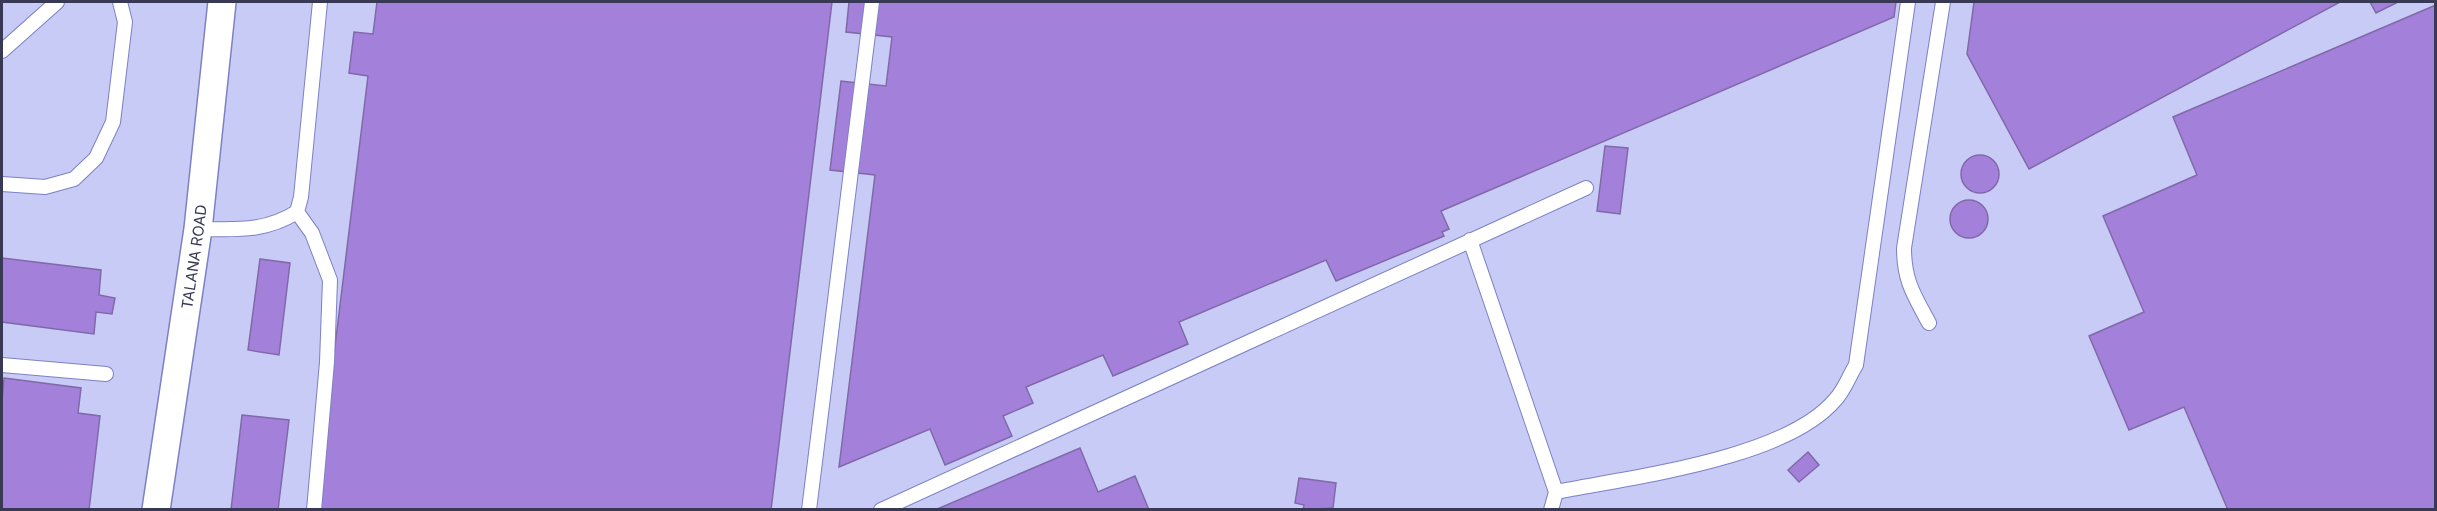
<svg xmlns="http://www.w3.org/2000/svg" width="2437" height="511" font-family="Inter,sans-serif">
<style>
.building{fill:#a381db;stroke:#8169a9;stroke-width:1.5}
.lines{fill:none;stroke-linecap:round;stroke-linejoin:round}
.lane-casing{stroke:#7d81c3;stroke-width:16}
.street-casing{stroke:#7d81c3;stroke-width:30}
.lane{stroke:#fff;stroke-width:14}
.street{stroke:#fff;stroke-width:27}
.labels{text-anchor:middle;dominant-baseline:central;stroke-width:6;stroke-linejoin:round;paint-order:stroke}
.street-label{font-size:15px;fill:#373955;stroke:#edeffd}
</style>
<rect width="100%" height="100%" fill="#c7cbf6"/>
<path class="building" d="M377 2H832L771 510H315L368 76 349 73 354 32 373 34Z
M849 2H1896L1894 17 1441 211 1449 229 1442 232 1444 236 1336 281 1326 260 1179 322 1188 344 1113 376 1103 355 1026 387 1033 403 1003 416 1012 436 945 465 930 429 839 467 875 175 830 170 841 81 886 86 892 37 846 32Z
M1974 2H2340L2029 169 1967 54Z
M2370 2H2398L2376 13Z
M2436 5V510H2228L2184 407 2129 430 2089 336 2144 312 2103 216 2197 175 2173 117Z
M1605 146 1628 148 1620 214 1597 211Z
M1961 174a19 19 0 1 1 38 0a19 19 0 1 1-38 0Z
M1950 219a19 19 0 1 1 38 0a19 19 0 1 1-38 0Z
M2 258 101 270 99 295 115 298 112 314 96 312 94 334 2 322Z
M260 259 290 263 279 355 248 350Z
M4 378 81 388 78 413 100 416 89 510H2V401Z
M242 415 289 420 278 510H231Z
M1080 448 1098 492 1135 476 1149 510H935Z
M1808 452 1819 465 1799 482 1788 470Z
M1299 478 1336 483 1333 508 1303 510 1304 505 1295 503Z"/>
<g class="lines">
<defs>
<path id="lane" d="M2 51 57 2
M2 184 45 187 74 179 96 158 113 122 125 22 120 2
M297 212 312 233 330 280 327 362 314 510
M198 229C235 229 263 233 297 212L301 197 320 2
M1470 240 1556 492
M1929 323C1914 295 1904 281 1904 248L1943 2
M2 365 106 374
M809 510 872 2
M881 510 1586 188
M1551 510 1556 492C1631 477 1785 459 1835 400 1844 391 1849 376 1856 365L1908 2"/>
<g id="street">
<path id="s1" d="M156 510 198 229 222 2"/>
</g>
</defs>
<use href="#lane" class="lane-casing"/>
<use href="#street" class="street-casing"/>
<use href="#lane" class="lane"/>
<use href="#street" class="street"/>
</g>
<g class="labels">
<g class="street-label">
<text stroke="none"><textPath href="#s1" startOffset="256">TALANA ROAD</textPath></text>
</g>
</g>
<rect width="2437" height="511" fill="none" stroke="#373955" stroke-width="6"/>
</svg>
